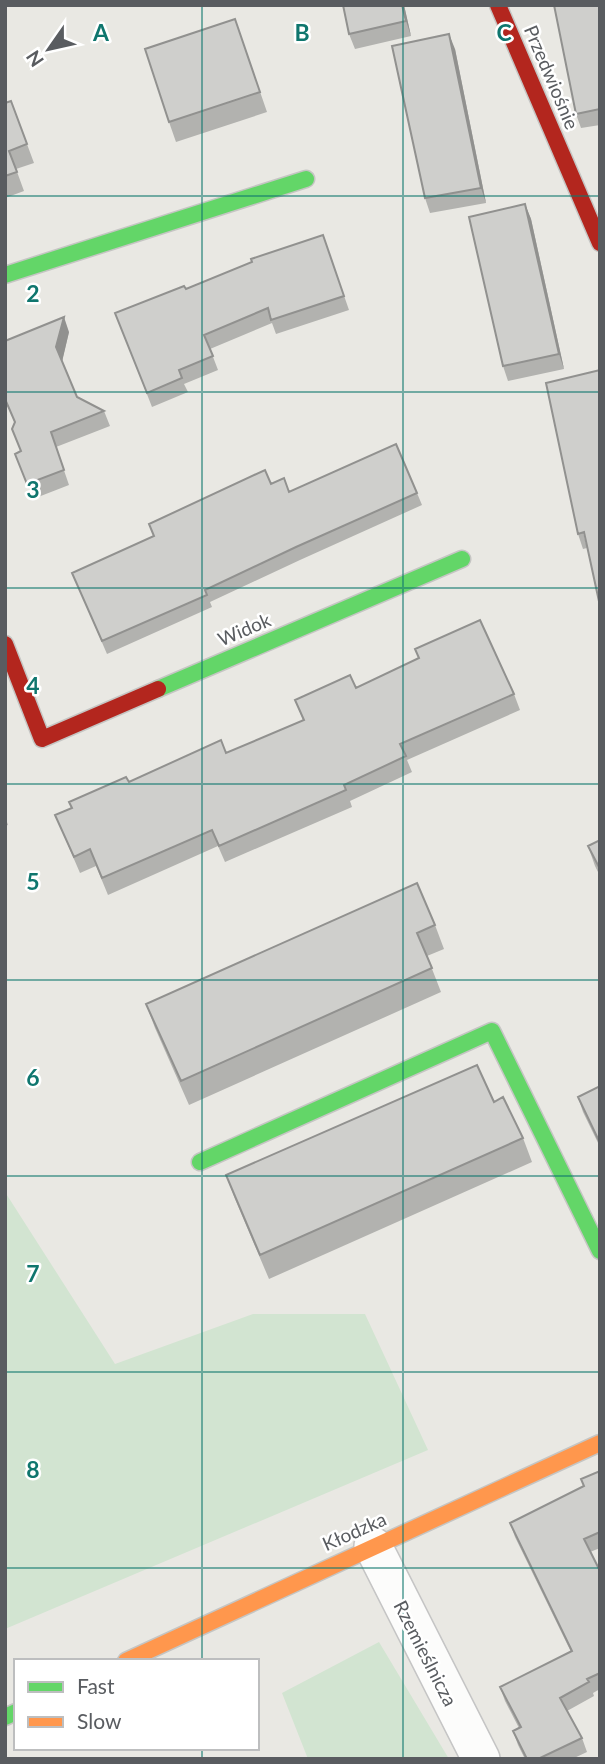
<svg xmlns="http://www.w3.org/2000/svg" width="605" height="1764" font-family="Lato,sans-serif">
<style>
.green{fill:#d2e4d1}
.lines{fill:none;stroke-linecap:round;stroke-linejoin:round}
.street-casing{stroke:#c5c5c5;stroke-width:40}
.fast-casing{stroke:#c5c5c3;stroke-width:19}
.slow-casing{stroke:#c5c5c3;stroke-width:19}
.jam-casing{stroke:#c5c5c3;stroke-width:19}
.street{stroke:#fcfcfb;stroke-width:37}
.fast{stroke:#63d668;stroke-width:16}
.slow{stroke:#ff974d;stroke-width:16}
.jam{stroke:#b3261e;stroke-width:16}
.wall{fill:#b2b2af}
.shaded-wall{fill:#91918f}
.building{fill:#cfcfcc;stroke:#91918f;stroke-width:2}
.grid{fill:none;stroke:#0f766e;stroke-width:2;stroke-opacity:0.55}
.labels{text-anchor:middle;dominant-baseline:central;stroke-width:5;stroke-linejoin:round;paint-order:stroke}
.street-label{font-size:19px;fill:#595c60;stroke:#fff}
.grid-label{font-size:23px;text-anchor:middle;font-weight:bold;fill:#0f766e;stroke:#fff;stroke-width:5;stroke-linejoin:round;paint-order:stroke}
</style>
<rect width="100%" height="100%" fill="#e9e8e3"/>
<path class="green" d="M5 1192 115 1364 253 1314H365L428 1450 5 1629Z
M379 1642 449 1759H308L282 1693Z"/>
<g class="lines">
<defs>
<path id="street" d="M373 1546 481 1759"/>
<path id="fast" d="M5 275 306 179
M158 689 462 559
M200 1162 492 1031 600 1251
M5 1717 16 1712"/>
<path id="slow" d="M126 1661 600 1443"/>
<path id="jam" d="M498 5 600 243
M5 644 42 739 158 689"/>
</defs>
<use href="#street" class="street-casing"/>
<use href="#fast" class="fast-casing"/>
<use href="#slow" class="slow-casing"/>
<use href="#jam" class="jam-casing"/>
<use href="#street" class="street"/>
<use href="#fast" class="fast"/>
<use href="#slow" class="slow"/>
<use href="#jam" class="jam"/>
</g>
<path class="wall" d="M404 5 411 36 355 49 349 34Z
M600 5V125L581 128 576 114Z
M235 19 267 112 176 142 169 122Z
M455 49 486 203 430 213 425 198Z
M11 101 34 163 16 169 24 191 5 198V103Z
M525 204 531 219 564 369 508 381 503 366Z
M323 235 349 310 276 334 272 323 210 349 218 370 184 384 188 392 152 407 121 328 186 289Z
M69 332 62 361 77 397 104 411 110 426 56 447 69 485 33 499 15 454 21 451 15 423 5 400V341Z
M546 383 587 548 583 549 578 534Z
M271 484 289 492 417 493 422 505 300 560 210 602 212 607 107 654 72 573Z
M415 649 514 694 520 710 407 760 412 772 350 801 352 807 225 862 218 846 108 895 96 866 80 873 55 815 129 782 226 753 303 720 295 700 356 688 419 659Z
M5 816 8 825 5 826Z
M600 840V876L595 866 588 846Z
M435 925 444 949 427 956 441 992 189 1105 155 1028 146 1004Z
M600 1086V1147L583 1112 578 1097Z
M494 1102 523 1138 532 1162 269 1279 235 1199 226 1175Z
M600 1471V1548L590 1552 600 1571V1689L593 1693 594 1696 567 1711 582 1738 587 1752 572 1759H525L518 1745 513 1731 519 1728 505 1701 500 1687 571 1652 515 1537 510 1523 584 1487Z"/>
<path class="shaded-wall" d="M402 5H404L411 36 406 21Z
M449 34 455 49 486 203 481 188Z
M525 204 531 219 564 369 559 354Z
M64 317 69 332 62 362 56 347Z"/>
<path class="building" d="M343 5H402L406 21 349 34Z
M554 5H600V109L576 114Z
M235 19 260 92 169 122 145 49Z
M449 34 481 188 425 198 392 46Z
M11 101 27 144 9 151 17 172 5 176V103Z
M525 204 559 354 503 366 469 217Z
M323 235 344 296 271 320 268 308 204 335 213 356 179 370 182 378 147 393 115 313 184 286 186 289 252 262 251 259Z
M64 317 56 347 77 397 104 411 51 432 64 470 27 484 15 454 21 451 12 429 15 422 5 399V341Z
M600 370V606L584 532 578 534 546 383Z
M396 444 417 493 296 547 205 590 207 595 102 641 72 573 154 536 149 524 265 470 271 484 284 478 289 492Z
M480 620 514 694 400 744 406 756 344 785 346 790 219 846 212 830 102 878 90 849 74 857 55 815 72 808 69 802 126 777 129 782 221 740 226 753 304 720 295 700 350 675 356 688 419 658 415 649Z
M600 840V869L588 846Z
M417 883 435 925 417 933 432 968 181 1081 146 1004Z
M477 1065 494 1102 503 1097 523 1138 260 1255 226 1175Z
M600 1086V1143L578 1097Z
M600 1471V1532L584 1539 600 1571V1673L587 1679 589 1682 560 1698 582 1738 538 1759H527L513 1731 521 1727 500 1687 572 1651 510 1523 584 1486 581 1479Z"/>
<path class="grid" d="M202 5V1661M403 5V1759M5 196H600M5 392H600M5 588H600M5 784H600M5 980H600M5 1176H600M5 1372H600M5 1568H600M202 1748V1759"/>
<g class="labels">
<g class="street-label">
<text transform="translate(552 77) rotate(67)">Przedwiośnie</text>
<text transform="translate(244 629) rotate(-23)">Widok</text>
<text transform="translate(354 1531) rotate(-24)">Kłodzka</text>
<text transform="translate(426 1653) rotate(63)">Rzemieślnicza</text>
</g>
</g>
<g class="grid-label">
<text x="101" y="41">A</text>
<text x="302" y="41">B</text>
<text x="504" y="41">C</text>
<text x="33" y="302">2</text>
<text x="33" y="498">3</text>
<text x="33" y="694">4</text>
<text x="33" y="890">5</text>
<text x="33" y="1086">6</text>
<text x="33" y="1282">7</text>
<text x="33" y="1478">8</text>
</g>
<rect width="605" height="1764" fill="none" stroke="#595c60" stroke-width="14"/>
<rect x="14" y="1659" width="245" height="91" fill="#ffffff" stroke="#bdbebf" stroke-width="2"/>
<rect x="28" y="1682" width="35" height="10" fill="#63d668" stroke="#bdbebf" stroke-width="2"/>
<text x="77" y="1694" font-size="21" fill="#595c60">Fast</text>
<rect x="28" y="1717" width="35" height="10" fill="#ff974d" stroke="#bdbebf" stroke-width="2"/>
<text x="77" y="1729" font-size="21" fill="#595c60">Slow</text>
<g transform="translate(49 49) rotate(236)" stroke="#ffffff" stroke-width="5" paint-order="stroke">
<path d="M0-5L12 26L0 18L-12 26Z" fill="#595c60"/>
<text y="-10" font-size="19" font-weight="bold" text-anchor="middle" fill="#595c60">N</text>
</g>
</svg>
